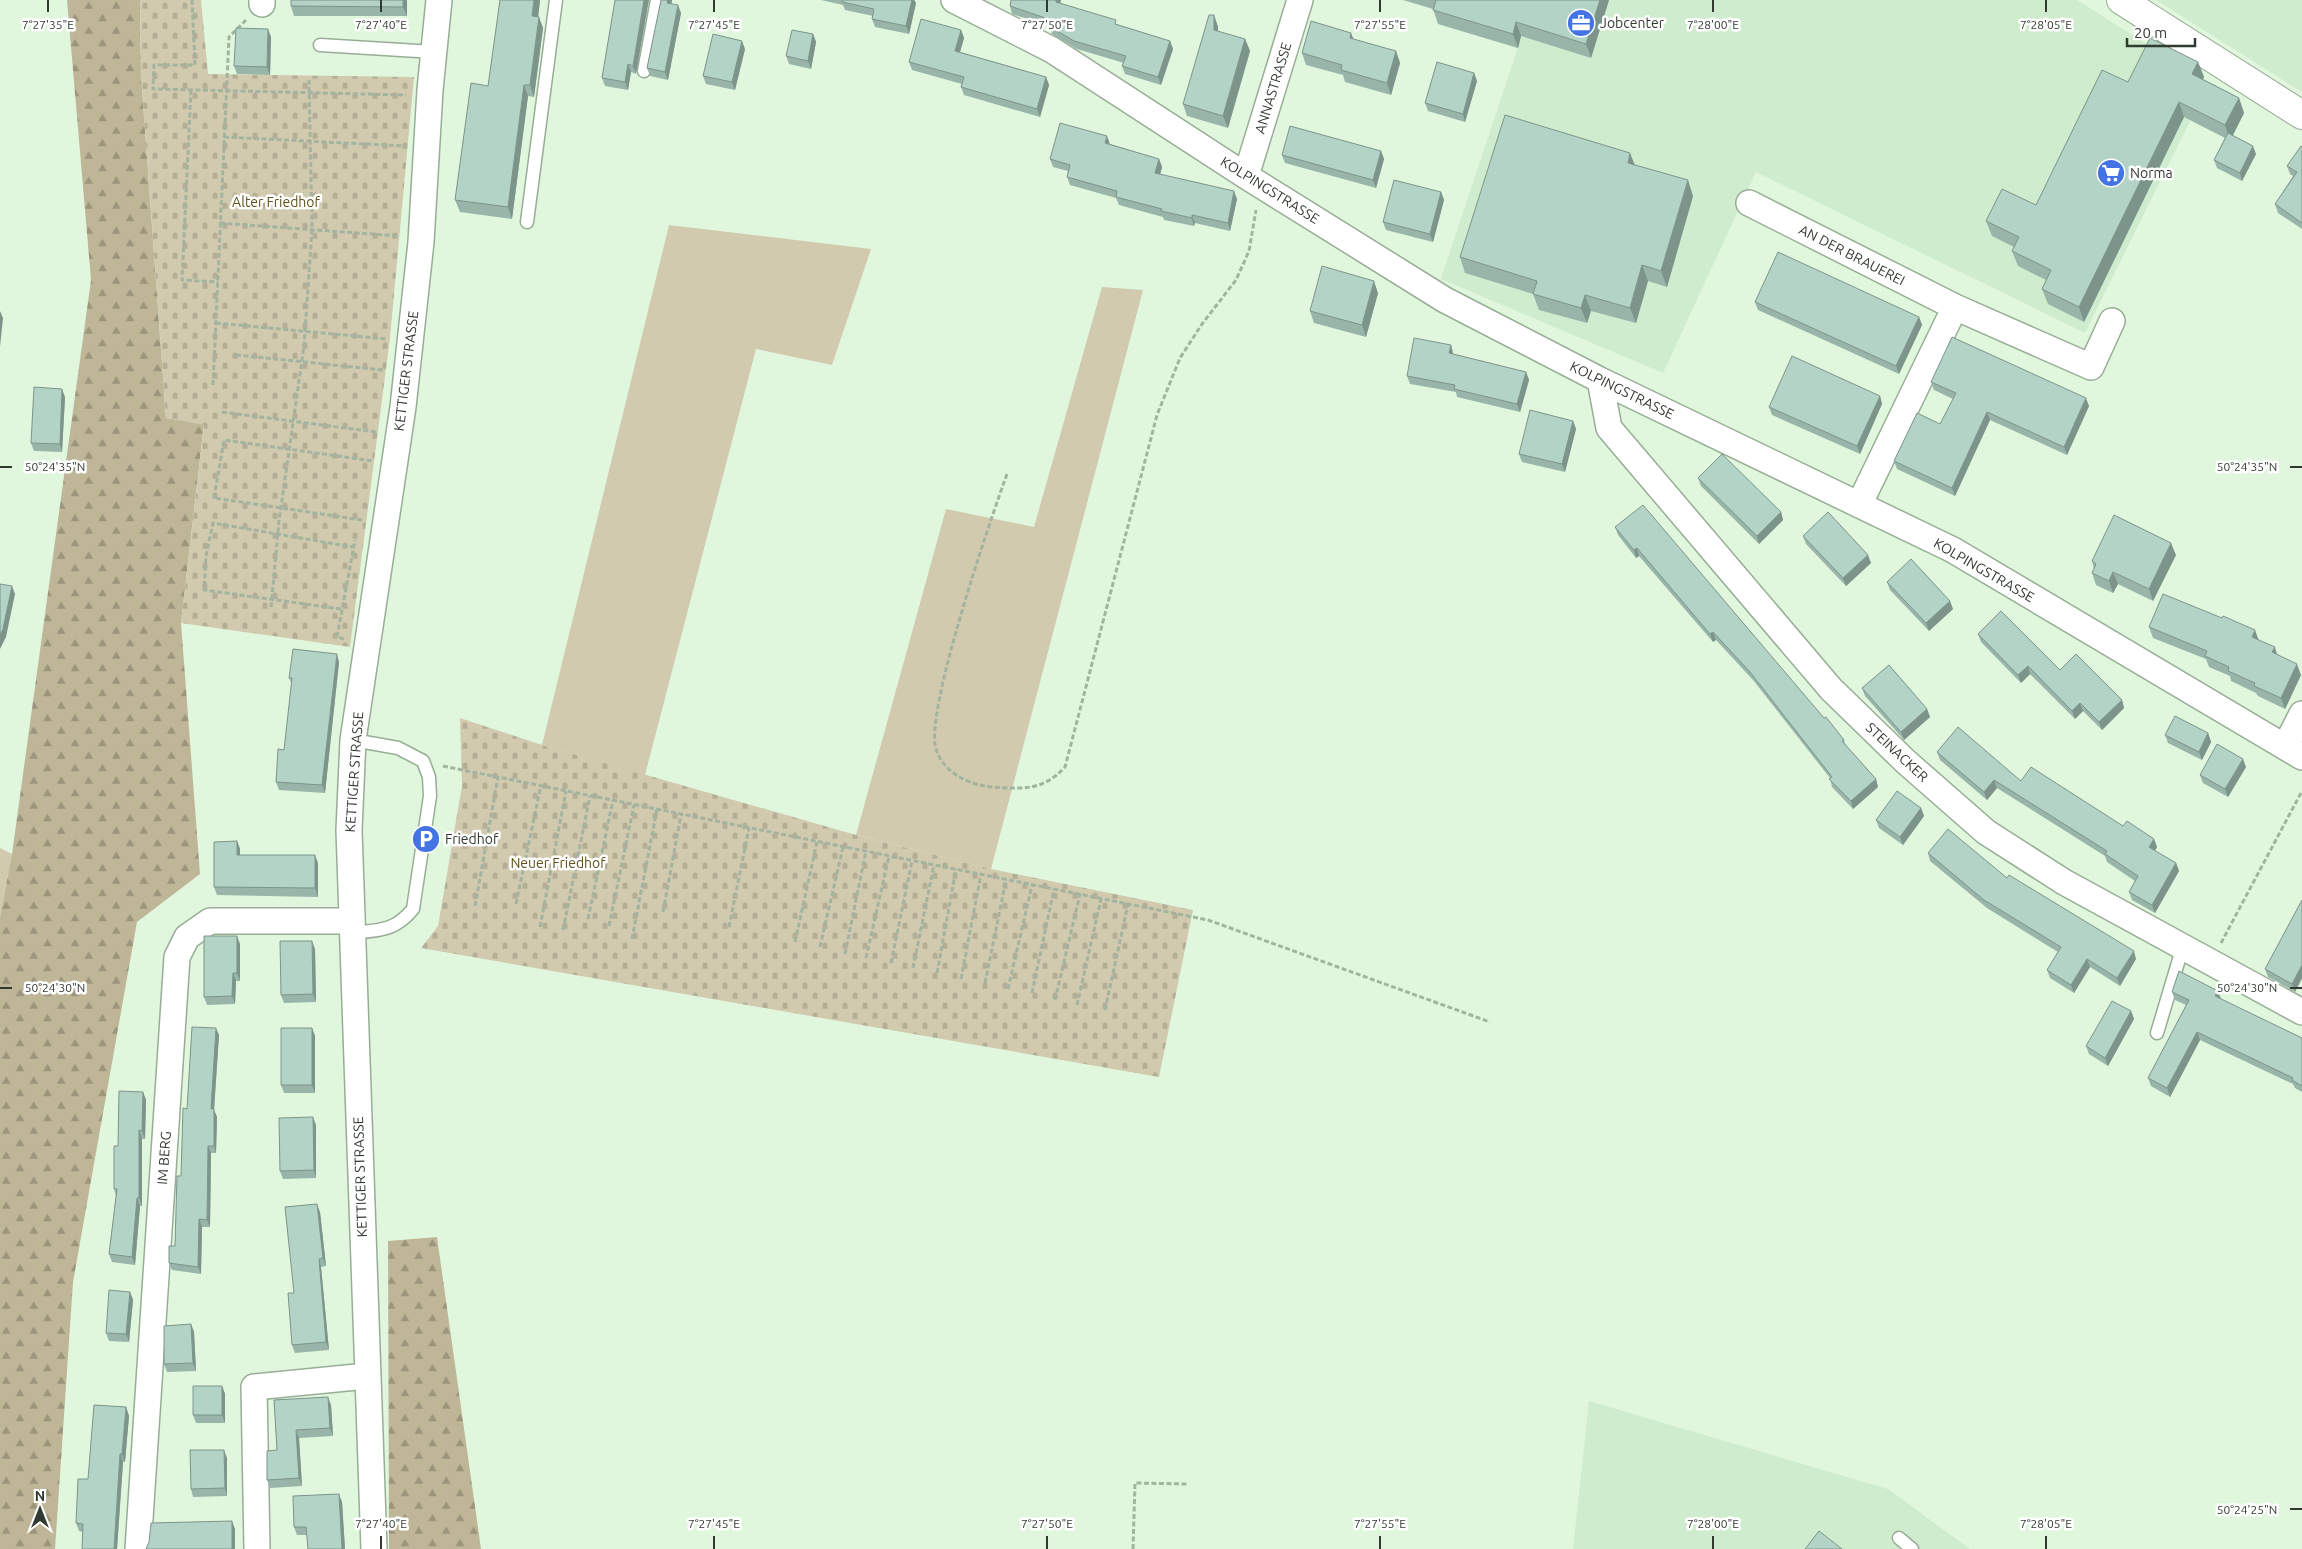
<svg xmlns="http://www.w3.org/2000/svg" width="2302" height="1549" font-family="Ubuntu,sans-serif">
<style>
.built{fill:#d0ecce}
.grass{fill:#d1caae}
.forest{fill:url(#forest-firs)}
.cemetery{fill:url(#cemetery-stones)}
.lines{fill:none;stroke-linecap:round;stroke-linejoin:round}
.service-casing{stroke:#98ad96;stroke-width:15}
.minor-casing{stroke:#98ad96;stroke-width:28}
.secondary-casing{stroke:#98ad96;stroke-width:30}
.path{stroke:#a2b4a0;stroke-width:3;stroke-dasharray:5 2.5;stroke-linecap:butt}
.service{stroke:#fff;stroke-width:12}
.minor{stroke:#fff;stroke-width:25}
.secondary{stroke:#fff;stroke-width:28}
.wall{fill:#99b5a9}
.shaded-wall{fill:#7d948a}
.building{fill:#b2d3c5;stroke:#7d948a}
.ticks{fill:none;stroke:#313a30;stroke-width:2}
.labels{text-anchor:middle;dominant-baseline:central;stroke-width:5;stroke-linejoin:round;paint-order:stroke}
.poi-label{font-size:14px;fill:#313a30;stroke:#fff;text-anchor:start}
.street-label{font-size:14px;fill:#313a30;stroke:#fff}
.park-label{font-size:14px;fill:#5f511c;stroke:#fff}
.ticks-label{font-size:12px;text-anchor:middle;fill:#313a30;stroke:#fff;stroke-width:5;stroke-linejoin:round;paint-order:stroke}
</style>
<defs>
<pattern id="forest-firs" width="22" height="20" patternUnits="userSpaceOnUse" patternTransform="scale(1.25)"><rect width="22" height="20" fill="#bfb698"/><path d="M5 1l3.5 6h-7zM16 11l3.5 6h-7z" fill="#9c957c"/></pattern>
<pattern id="cemetery-stones" width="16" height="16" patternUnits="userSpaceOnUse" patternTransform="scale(1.25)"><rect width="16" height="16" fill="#d1caae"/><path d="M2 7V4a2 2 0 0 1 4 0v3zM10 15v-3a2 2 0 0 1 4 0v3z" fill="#b4ae96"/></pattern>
</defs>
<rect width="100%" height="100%" fill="#e0f7de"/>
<path class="built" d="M1445 0H2077L2209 83 2085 333 1756 172 1663 373 1441 279 1518 48 1438 24Z
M2156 0H2302V92Z
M1589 1401 1888 1489 1970 1549H1573Z"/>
<path class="grass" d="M669 225 871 249 832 365 756 349 645 775 542 745Z
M1102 287 1143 290 991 869 856 835 946 509 1034 527Z
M0 848 12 854 0 917Z"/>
<path class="forest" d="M67 0H140L141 75 166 418 204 424 181 623 200 874 137 922 73 1282 55 1549H0V917L12 854 91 280Z
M437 1237 481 1549H389L388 1241Z"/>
<path class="cemetery" d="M140 0H201L208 74 414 77 390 338 350 647 181 623 204 425 166 418 141 75Z
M460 718 542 745 856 835 991 869 1193 910 1159 1077 421 948 438 926 462 786Z"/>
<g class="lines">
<defs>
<path id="service" d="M320 45 434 52
M644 71 657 0
M527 222 556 0
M351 933C379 930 394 932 413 909L430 796 429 777 423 761 398 748 353 740
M2157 1033 2183 946
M1899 1538 1912 1549"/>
<path id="minor" d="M262 0V4
M954 0 1052 50 1246 176 1445 300 1600 380 1953 550 2302 757
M1246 176 1300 0
M1749 203 1955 307 2091 367 2112 321
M1600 380 1609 428 1831 689 1905 761 1986 832 2064 882 2302 1012
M1859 505 1955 307
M2285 747 2302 714
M138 1549 177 957 187 937 210 921H351
M257 1549 254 1387 367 1376
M374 1549 349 830 353 740 403 407 421 242 430 90 439 0"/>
<path id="secondary" d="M2121 0 2302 115"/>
</defs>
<use href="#service" class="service-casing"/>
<use href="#minor" class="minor-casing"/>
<use href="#secondary" class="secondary-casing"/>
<path class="path" d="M192 0 195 65H154L153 89 406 95
M191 90 182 280 218 282
M224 137 404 146
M220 223 399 236
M216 323 387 339
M236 355 383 370
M213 385 229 37 246 20
M222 412 376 432
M1007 474C991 518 924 713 936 749 943 772 968 785 992 787 1023 789 1043 791 1065 767L1157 415 1180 358 1202 324 1236 280 1249 251 1256 210
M362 520 214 498 224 440 373 461
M271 607 279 521 304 346 312 229 309 80
M341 609 204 590 206 556 213 523 353 547
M344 639 337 637 355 540
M443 766 1208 920 1490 1022
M516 904 541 785
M475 906 498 777
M663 912 681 815
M588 919 613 800
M609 926 634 805
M540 927 566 791
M729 927 749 828
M563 930 590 796
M632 939 657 809
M795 942 817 842
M2221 943 2302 791
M820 947 843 847
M845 954 866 851
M866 958 889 856
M891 963 912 861
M913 968 934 865
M937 973 956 869
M961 979 981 874
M985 983 1006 880
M1008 989 1032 885
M1032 993 1054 889
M1055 1000 1080 894
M1077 1005 1101 899
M1105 1010 1128 904
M1133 1549 1135 1483 1187 1484"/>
<use href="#service" class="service"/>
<use href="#minor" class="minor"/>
<use href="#secondary" class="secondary"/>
</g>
<path class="wall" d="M407 0V16H294L291 6Z
M500 0H540L538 16 543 28 534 97 528 96 512 219 460 212 455 200 488 86Z
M615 0 636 74 631 72 628 90 605 86 602 78Z
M661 0H672L671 4 681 13 668 80 650 76 647 68Z
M821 0H914L916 3 909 34 875 27 872 19 873 16 845 10 843 5Z
M1061 0 1060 3 1119 25 1170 41 1173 49 1161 85 1125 74 1122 66 1124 63 1077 49 1052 34 1049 26 1012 14 1010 6Z
M1403 0H1609L1591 58 1521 36 1518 48 1438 24 1433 9Z
M1214 15 1218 27V32L1245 39 1250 51 1228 128 1187 116 1183 104Z
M961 30 964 38 960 52 1046 77 1049 85 1040 117 964 95 961 87 962 84 912 70 909 62Z
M813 34 816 42 811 69 789 64 786 56Z
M271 37 270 75 237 74 234 66Z
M745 49 735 90 706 84 703 76Z
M1396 51 1400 63 1391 95 1345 82 1343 75 1306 65 1302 53Z
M2198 62 2204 77 2203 79 2239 98 2244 113 2233 135 2256 154 2242 181 2217 168 2214 160 2225 138 2184 117 2084 322 2048 304 2042 289 2046 280 2018 266 2012 251 2014 247 1992 236 1986 221 2036 205 2128 82Z
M1474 73 1477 81 1465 122 1428 111 1425 103Z
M1110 144 1159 159 1162 167 1160 175 1237 199 1230 231 1195 223 1194 226 1164 220 1163 217 1119 205 1116 198 1070 185 1067 177 1068 171 1053 167 1050 159Z
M2302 147V229L2278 213 2275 204 2293 176 2290 174 2287 166Z
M1381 151 1384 159 1376 188 1285 163 1282 155Z
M1635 165 1693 196 1667 287 1648 281 1636 323 1591 311 1587 323 1539 310 1533 294 1465 273 1460 257Z
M1441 192 1444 200 1433 242 1386 230 1383 222Z
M1378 293 1366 337 1314 323 1310 311Z
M1755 302 1919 317 1922 325 1899 374 1758 310Z
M1451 345 1453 354 1526 372 1529 380 1520 412 1457 397 1456 392 1410 384 1407 376Z
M1931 382 2089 406 2067 455 1990 420 1955 496 1897 469 1894 461 1940 424 1953 399 1934 390Z
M1880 396 1882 404 1860 454 1772 415 1769 407Z
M65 397 62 452 34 451 31 443Z
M1573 421 1576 429 1565 472 1522 462 1519 454Z
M1698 478 1781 512 1783 520 1759 544 1701 486Z
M1615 527 1824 718 1844 740 1846 746 1876 779 1878 787 1853 809 1832 787 1830 778 1753 680 1716 640 1713 642 1639 556 1636 558 1618 535Z
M1803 536 1871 563 1846 586 1806 544Z
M2176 555 2153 601 2118 584 2113 593 2096 585 2092 573 2094 569 2092 561Z
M1887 582 1953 609 1929 631 1890 590Z
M2149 627 2277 655 2301 675 2285 709 2258 696 2256 693 2231 681 2230 676 2209 667 2206 659 2153 638Z
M1978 634 2060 670 2122 700 2124 708 2102 730 2083 711 2075 719 2030 674 2021 683 1981 642Z
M339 662 325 793 279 790 276 782 284 750 292 684 289 678Z
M1862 688 1927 709 1930 717 1904 740 1865 696Z
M2208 733 2211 742 2202 760 2168 743 2165 735Z
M1937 752 2021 781 2154 839 2157 847 2155 851 2176 863 2179 871 2155 913 2132 900 2129 892 2135 881 2107 862 2105 856 1997 788 1987 800 1940 760Z
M2246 767 2228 797 2203 783 2200 775Z
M1921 808 1924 816 1903 845 1879 828 1876 820Z
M237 841 240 849V855L318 863V897L217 895 214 887Z
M1928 853 2007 878 2136 959 2120 986 2090 967 2074 993 2050 978 2047 970 2058 952 1987 908 1930 861Z
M2302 900V978L2295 992 2268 977 2265 969Z
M240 944V981H236L235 1004 207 1005 204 997Z
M315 949 316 1002 284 1003 281 995Z
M2172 992 2221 999 2302 1038V1092L2295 1088 2293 1084 2200 1040 2170 1097 2151 1086 2148 1078 2186 1005 2175 1000Z
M2131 1011 2134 1019 2108 1066 2089 1054 2086 1046Z
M312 1028 315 1036V1093H284L281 1085Z
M219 1035 214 1110 217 1117 216 1153H211L210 1227H202L201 1274 172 1270 169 1263 175 1246 187 1109Z
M143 1092 146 1100 145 1139H142V1206H140L135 1265 112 1262 109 1254 116 1196 114 1189 118 1146Z
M316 1125V1178L283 1179 280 1171Z
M320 1212 326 1266 321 1267 329 1350 295 1353 292 1345 294 1293Z
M130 1292 133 1300 129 1342 109 1341 106 1333Z
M191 1324 194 1332 196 1371 167 1372 164 1364Z
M222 1386 225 1394V1423H196L193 1415Z
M274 1400 331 1405 333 1436 299 1438 302 1486 270 1488 267 1480 277 1450Z
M126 1407 129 1416 125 1462H123L117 1549H82L83 1532 79 1531 76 1523 88 1479Z
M227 1458V1496L193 1497 191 1489Z
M342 1502 345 1549H308L307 1535H297L294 1527Z"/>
<path class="shaded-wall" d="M403 0H407V16L403 7Z
M534 0H540L537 28 532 16Z
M644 0H649L636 74 633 66Z
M668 0H672L670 11 667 3Z
M912 0H914L916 3 909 34 906 26Z
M1056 0H1061L1058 10 1056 2Z
M1600 0H1609L1591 58 1586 44Z
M678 5 681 13 668 80 665 72Z
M1214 15 1218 27V42L1214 30Z
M539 17 543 28 534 97 530 85Z
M1516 22 1521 36 1518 48 1513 34Z
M268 29 271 37 270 75 267 67Z
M961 30 964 38 958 59 955 51Z
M1351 33 1356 45 1350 38Z
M813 34 816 42 811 69 808 61Z
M1245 39 1250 51 1228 128 1223 116Z
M742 41 745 49 735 90 732 82Z
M1170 41 1173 49 1161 85 1158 77Z
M1396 51 1400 63 1391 95 1387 83Z
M2198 62 2204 77 2198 89 2192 74Z
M628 64 631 72 628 90 625 82Z
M1474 73 1477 81 1465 122 1463 114Z
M1046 77 1049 85 1040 117 1037 109Z
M524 85 528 96 512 219 508 207Z
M2239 98 2244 113 2230 141 2225 125Z
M2179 102 2184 117 2084 322 2079 307Z
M1107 136 1110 144 1105 143Z
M2253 146 2256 154 2242 181 2240 173Z
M1381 151 1384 159 1376 188 1373 180Z
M1630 153 1636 168 1628 163Z
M1159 159 1162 167 1158 181 1155 173Z
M1688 180 1693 196 1667 287 1661 271Z
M1234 191 1237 199 1230 231 1228 223Z
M1441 192 1444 200 1433 242 1430 234Z
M1192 215 1195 223 1194 226 1192 218Z
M1642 265 1648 281 1636 323 1630 308Z
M1374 281 1378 293 1366 337 1362 325Z
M1585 295 1591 311 1587 323 1581 308Z
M0 311 3 318 0 347Z
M1919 317 1922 325 1899 374 1896 366Z
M1451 345 1453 353 1452 361 1449 353Z
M1526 372 1529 380 1520 412 1517 404Z
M62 389 65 397 62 452 60 444Z
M1880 396 1882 404 1860 454 1857 446Z
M2086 398 2089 406 2067 455 2064 447Z
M1987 412 1990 420 1955 496 1952 488Z
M1573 421 1576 429 1565 472 1562 464Z
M1781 512 1783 520 1759 544 1757 536Z
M2171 543 2176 555 2153 601 2149 589Z
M1637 548 1639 556 1636 558 1634 550Z
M1868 555 1871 563 1846 586 1843 578Z
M2113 572 2118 584 2113 593 2109 581Z
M12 586 15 594 6 637 0 649V635Z
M1950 601 1953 609 1929 631 1926 623Z
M2255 630 2259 641 2252 637Z
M1713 632 1716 640 1713 642 1710 634Z
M2275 647 2278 658 2272 652Z
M337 654 339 662 325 793 322 785Z
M2297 664 2301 675 2285 709 2281 698Z
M2028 666 2030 674 2021 683 2018 675Z
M2122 700 2124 708 2102 730 2099 722Z
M2080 703 2083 711 2075 719 2072 711Z
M1927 709 1930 717 1904 740 1901 732Z
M2208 733 2211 742 2202 760 2199 752Z
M2243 759 2246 767 2228 797 2225 789Z
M1876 779 1878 787 1853 809 1851 801Z
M1994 780 1997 788 1987 800 1984 792Z
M1921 808 1924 816 1903 845 1900 837Z
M2154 839 2157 847 2152 855 2149 847Z
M237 841 240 849V863L237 855Z
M315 855 318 863V897L315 888Z
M2176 863 2179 871 2155 913 2152 905Z
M237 936 240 944V981L237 973Z
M312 941 315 949 316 1002 313 994Z
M2134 951 2136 959 2120 986 2117 978Z
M2087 959 2090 967 2074 993 2071 985Z
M2302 965V978L2295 992 2292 984Z
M233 973 236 981 235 1004 232 996Z
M2218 991 2221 999 2215 996Z
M2131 1011 2134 1019 2108 1066 2105 1058Z
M216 1028 219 1035 214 1110 217 1117 216 1153 214 1146 211 1109Z
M312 1028 315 1036V1093L312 1085Z
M2197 1032 2200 1040 2170 1097 2167 1088Z
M143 1092 146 1100 145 1139 142 1131Z
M313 1117 316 1125V1178L314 1170Z
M139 1130 142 1139V1206L139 1198Z
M208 1146 211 1153 210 1227 207 1220Z
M137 1198 140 1206 135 1265 132 1257Z
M317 1204 320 1212 326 1266 323 1258Z
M199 1219 202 1227 201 1274 198 1267Z
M319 1259 321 1267 329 1350 326 1342Z
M130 1292 133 1300 129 1342 126 1334Z
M191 1324 194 1332 196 1371 193 1363Z
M222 1386 225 1394V1423L222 1415Z
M328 1397 331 1405 333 1436 330 1428Z
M126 1407 129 1416 125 1462 122 1454Z
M296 1430 299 1438 302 1486 299 1478Z
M224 1450 227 1458V1496L225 1488Z
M120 1454 123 1462 117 1549H114Z
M339 1494 342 1502 345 1549H342Z
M232 1521 235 1529V1549H232Z"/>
<path class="building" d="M291 0H403V7L291 6Z
M500 0H534L532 16 539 17 530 85H524L508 207 455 200 471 83 488 86Z
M615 0H644L633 66 628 64 625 82 602 78Z
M661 0H668L667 3 678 5 665 72 647 68Z
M843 0H912L906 26 872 19 874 9 842 2Z
M1011 0H1056V2L1116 20 1115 24 1170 41 1158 77 1122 66 1126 56 1074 41 1049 26 1051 20 1010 6Z
M1436 0H1600L1586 44 1516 22 1513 34 1433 10Z
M1209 15H1214V30L1245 39 1223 116 1183 104Z
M921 19 961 30 955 51 1046 77 1037 109 961 87 964 77 909 62Z
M1311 21 1351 33 1350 38 1396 51 1387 83 1341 70 1342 65 1302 53Z
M236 28 268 29 267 67 234 66Z
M792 30 813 34 808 61 786 56Z
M713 34 742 41 732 82 703 76Z
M2150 38 2198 62 2192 74 2239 98 2225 125 2179 102 2079 307 2042 289 2051 270 2012 251 2019 237 1986 221 2002 189 2036 205 2102 70 2128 82Z
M1437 62 1474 73 1463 114 1425 103Z
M1505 115 1630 153 1628 163 1688 180 1661 271 1642 265 1630 308 1585 295 1581 308 1533 294 1537 281 1460 257Z
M1060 123 1107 136 1105 143 1159 159 1155 173 1234 191 1228 223 1192 215V218L1161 211 1162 209 1116 197 1117 191 1067 177 1070 165 1050 159Z
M1290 126 1381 151 1373 180 1282 155Z
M2228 133 2253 146 2240 173 2214 160Z
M2301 146 2302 147V223L2275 204 2297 172 2287 166Z
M1394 180 1441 192 1430 234 1383 222Z
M1778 252 1919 317 1896 366 1755 302Z
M1322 266 1374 281 1362 325 1310 311Z
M1952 337 2086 398 2064 447 1987 412 1952 488 1894 461 1917 413 1940 424 1956 393 1931 382Z
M1414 338 1451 345 1449 353 1526 372 1517 404 1454 389 1455 385 1407 376Z
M1792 356 1880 396 1857 446 1769 407Z
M34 387 62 389 60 444 31 443Z
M1530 410 1573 421 1562 464 1519 454Z
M1722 454 1781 512 1757 536 1698 478Z
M1643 505 1824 718 1826 717 1844 740 1842 741 1876 779 1851 801 1829 779 1832 777 1750 672 1713 632 1710 634 1637 548 1634 550 1615 527Z
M1828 512 1868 555 1843 578 1803 536Z
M2114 515 2171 543 2149 589 2113 572 2109 581 2092 573 2096 564 2092 561Z
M1911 559 1950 601 1926 623 1887 582Z
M0 584 12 586 3 629 0 635Z
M2163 594 2222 618 2223 616 2255 630 2252 637 2275 647 2272 652 2297 664 2281 698 2254 686 2255 683 2228 671 2229 667 2205 656 2207 651 2149 627Z
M2001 611 2060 670 2076 654 2122 700 2099 722 2080 703 2072 711 2028 666 2018 675 1978 634Z
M293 649 337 654 322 785 276 782 278 749 284 750 292 678H289Z
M1889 665 1927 709 1901 732 1862 688Z
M2175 716 2208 733 2199 752 2165 735Z
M1958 727 2021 781 2031 767 2123 826 2127 821 2154 839 2149 847 2176 863 2152 905 2129 892 2138 876 2105 854 2107 851 1994 780 1984 792 1937 752Z
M2217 744 2243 759 2225 789 2200 775Z
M1897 791 1921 808 1900 837 1876 820Z
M1948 829 2007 878 2009 875 2134 951 2117 978 2087 959 2071 985 2047 970 2061 947 1984 900 1928 853Z
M237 841V855H315V888L214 887V842Z
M2302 900V965L2292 984 2265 969Z
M204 936H237V973H233L232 996 204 997Z
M280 941H312L313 994 281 995Z
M2179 971 2218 991 2215 996 2302 1038V1086L2292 1080 2293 1078 2197 1032 2167 1088 2148 1078 2189 1000 2172 992Z
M2112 1001 2131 1011 2105 1058 2086 1046Z
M192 1027 216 1028 211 1109H214V1146H208L207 1220 199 1219 198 1267 169 1263V1246H175L177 1176H181L183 1108 187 1109Z
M281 1028H312V1085H281Z
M119 1091 143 1092 142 1131 139 1130V1198H137L132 1257 109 1254 117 1189H114V1146H118Z
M313 1117 314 1170 280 1171 279 1118Z
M317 1204 323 1258 319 1259 326 1342 292 1345 288 1293H294L285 1207Z
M109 1290 130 1292 126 1334 106 1333Z
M191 1324 193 1363 164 1364V1326Z
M193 1386H222V1415H193Z
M328 1397 330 1428 296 1430 299 1478 267 1480V1451L277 1450 274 1400Z
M94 1405 126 1407 122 1454H120L114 1549H82L83 1524 76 1523 78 1479H88Z
M190 1450H224L225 1488 191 1489Z
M339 1494 342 1549H308L306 1527H294L293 1496Z
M232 1521V1549H146L149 1542 151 1523Z
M1819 1531 1842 1549H1805Z"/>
<path class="ticks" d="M48 0V12M381 0V12M714 0V12M1047 0V12M1380 0V12M1713 0V12M2046 0V12M0 467H12M2290 467H2302M0 988H12M2290 988H2302M2290 1509H2302M381 1536V1549M714 1536V1549M1047 1536V1549M1380 1536V1549M1713 1536V1549M2046 1536V1549"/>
<defs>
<symbol id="office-disc" viewBox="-11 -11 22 22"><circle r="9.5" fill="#4473e4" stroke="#fff"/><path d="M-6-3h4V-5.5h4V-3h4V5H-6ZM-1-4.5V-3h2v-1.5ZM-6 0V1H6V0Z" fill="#fff"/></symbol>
<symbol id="supermarket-disc" viewBox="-11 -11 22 22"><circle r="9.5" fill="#4473e4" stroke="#fff"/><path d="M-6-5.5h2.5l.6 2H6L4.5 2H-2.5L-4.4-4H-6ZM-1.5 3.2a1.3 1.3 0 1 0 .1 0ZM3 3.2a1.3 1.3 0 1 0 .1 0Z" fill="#fff"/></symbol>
<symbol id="parking-disc" viewBox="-11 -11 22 22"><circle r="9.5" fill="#4473e4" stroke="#fff"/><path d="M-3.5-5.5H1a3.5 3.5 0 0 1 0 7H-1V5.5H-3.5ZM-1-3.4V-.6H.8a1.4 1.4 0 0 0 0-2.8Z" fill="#fff"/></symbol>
</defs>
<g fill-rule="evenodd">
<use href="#office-disc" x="1565" y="7" width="32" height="32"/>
<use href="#supermarket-disc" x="2095" y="157" width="32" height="32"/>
<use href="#parking-disc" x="410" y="823" width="32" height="32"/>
</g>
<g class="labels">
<g class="poi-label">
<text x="1600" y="23">Jobcenter</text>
<text x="2130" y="173">Norma</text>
<text x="445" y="839">Friedhof</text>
</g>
<g class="street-label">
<text transform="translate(1273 88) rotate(-73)">ANNASTRASSE</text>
<text transform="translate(1270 190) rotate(32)">KOLPINGSTRASSE</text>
<text transform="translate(1852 255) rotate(27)">AN DER BRAUEREI</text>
<text transform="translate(406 371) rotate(-83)">KETTIGER STRASSE</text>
<text transform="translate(1622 390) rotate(26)">KOLPINGSTRASSE</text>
<text transform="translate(1984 570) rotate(30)">KOLPINGSTRASSE</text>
<text transform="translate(1897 752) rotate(43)">STEINACKER</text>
<text transform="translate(354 772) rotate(-86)">KETTIGER STRASSE</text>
<text transform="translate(164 1158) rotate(-86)">IM BERG</text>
<text transform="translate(360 1177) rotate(-92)">KETTIGER STRASSE</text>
</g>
<g class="park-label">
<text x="276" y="202">Alter Friedhof</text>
<text x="558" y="863">Neuer Friedhof</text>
</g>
</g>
<g class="ticks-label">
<text x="48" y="29">7°27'35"E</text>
<text x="381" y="29">7°27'40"E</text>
<text x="714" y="29">7°27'45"E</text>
<text x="1047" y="29">7°27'50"E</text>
<text x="1380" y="29">7°27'55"E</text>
<text x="1713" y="29">7°28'00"E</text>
<text x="2046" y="29">7°28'05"E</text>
<text x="55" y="471">50°24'35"N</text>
<text x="2247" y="471">50°24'35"N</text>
<text x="55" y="992">50°24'30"N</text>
<text x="2247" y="992">50°24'30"N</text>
<text x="2247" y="1514">50°24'25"N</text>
<text x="381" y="1528">7°27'40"E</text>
<text x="714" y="1528">7°27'45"E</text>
<text x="1047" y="1528">7°27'50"E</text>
<text x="1380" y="1528">7°27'55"E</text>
<text x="1713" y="1528">7°28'00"E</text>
<text x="2046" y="1528">7°28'05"E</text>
</g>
<g transform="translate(40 1509)" stroke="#ffffff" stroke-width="4" paint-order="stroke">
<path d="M0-4L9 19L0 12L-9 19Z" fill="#313a30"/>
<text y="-8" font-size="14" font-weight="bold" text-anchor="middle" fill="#313a30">N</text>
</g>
<path d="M2127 38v8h68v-8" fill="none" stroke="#313a30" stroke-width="2.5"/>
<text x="2134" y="38" font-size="15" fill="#313a30" stroke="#ffffff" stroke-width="4" paint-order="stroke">20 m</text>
</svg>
